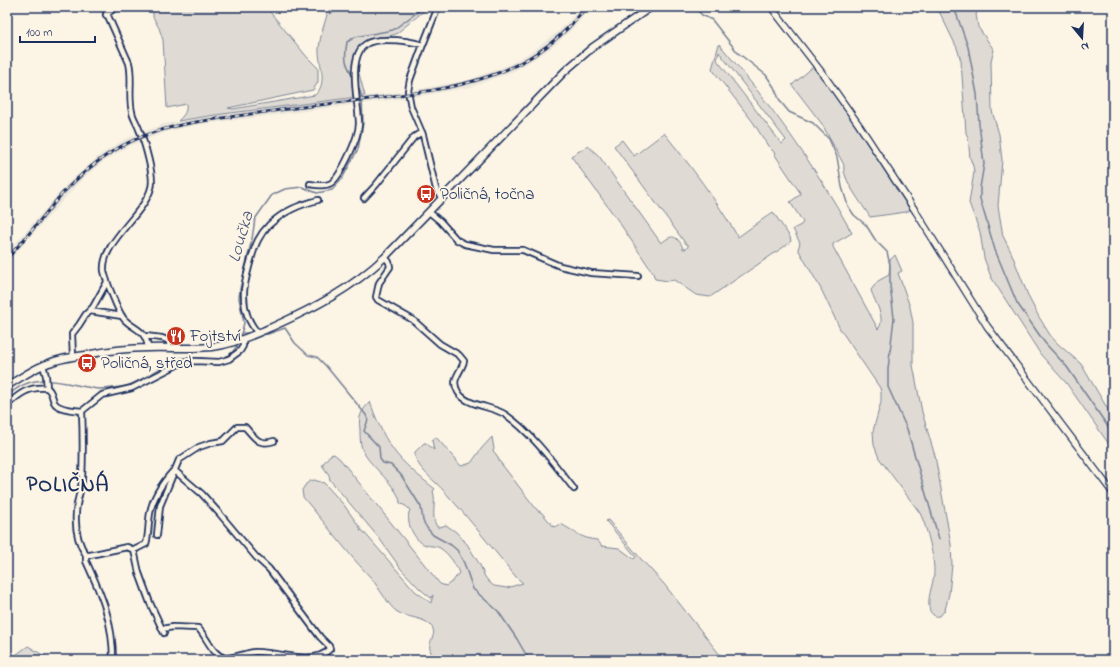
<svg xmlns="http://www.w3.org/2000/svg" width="1120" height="667" font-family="'Indie Flower',sans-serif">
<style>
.built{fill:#ece7dc}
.green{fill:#dfdbd4;stroke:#7d8599;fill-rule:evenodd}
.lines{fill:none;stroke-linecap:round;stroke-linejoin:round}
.stream{stroke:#767f94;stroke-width:1.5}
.minor-casing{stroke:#1b2f5e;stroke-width:8}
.tertiary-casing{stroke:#1b2f5e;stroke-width:8}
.secondary-casing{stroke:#1b2f5e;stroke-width:9}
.minor{stroke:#fcf5e5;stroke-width:4.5}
.tertiary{stroke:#fcf5e5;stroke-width:5.5}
.secondary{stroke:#fcf5e5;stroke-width:6}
.rail-casing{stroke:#1b2f5e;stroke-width:3}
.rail{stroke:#fcf5e5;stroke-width:1.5;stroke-dasharray:4.5;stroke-linecap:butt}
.labels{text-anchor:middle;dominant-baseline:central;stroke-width:4;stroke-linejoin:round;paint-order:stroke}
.poi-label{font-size:17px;fill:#1b2f5e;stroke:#fcf5e5;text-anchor:start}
.water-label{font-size:18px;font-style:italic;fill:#485779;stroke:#fcf5e5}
.district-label{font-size:21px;font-weight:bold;letter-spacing:1px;fill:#1b2f5e;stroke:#fcf5e5}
</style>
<rect width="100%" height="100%" fill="#fcf5e5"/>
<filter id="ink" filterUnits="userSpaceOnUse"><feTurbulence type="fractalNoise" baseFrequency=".025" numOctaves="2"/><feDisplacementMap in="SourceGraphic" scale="8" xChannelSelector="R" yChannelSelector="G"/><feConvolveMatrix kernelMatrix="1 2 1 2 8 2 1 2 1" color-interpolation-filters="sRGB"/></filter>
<g filter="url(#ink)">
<path class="built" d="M582 7H591L577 24 556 44 539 56 514 71 471 87 414 97 196 125 166 132 129 146 104 161 83 178 7 263V253L68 183 100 155 125 139 164 124 195 118 413 90 469 80 510 64 534 50 560 30Z"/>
<path class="green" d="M153 7H266L307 57 318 68V82L313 90 228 108 233 109 315 95C329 82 318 64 319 48 320 37 324 25 327 15L320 7H333L329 14 335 12 339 7H426L425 10 396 34 367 42 356 62 365 96 215 115 178 121C184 115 187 112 186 104L167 108 163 40 159 28 153 17Z
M937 7H983L976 14 978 27 994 50 991 61 992 111 999 134 1002 160 998 206 1003 236 1011 252 1029 298 1039 317 1050 335 1057 343 1081 364 1113 418V450L1067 384 1041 355 991 277 984 258 980 232 969 203 974 172 973 166 970 158 968 137 966 133 961 61 957 48Z
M719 44C769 102 815 165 852 233L833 244V247L878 329C887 319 874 301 871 290L878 281 889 275 890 260 895 255 902 271 898 273 910 307 913 323V365L922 412 935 456 951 544 952 565 949 594 945 610 940 616C936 617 932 615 930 611 926 599 933 586 934 574 935 559 927 527 920 513L879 458 874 445 873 431 881 402V393L880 388 840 329 821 289 798 249 800 243 793 229 801 225 803 222 790 202 801 194 775 155 774 152 768 146 753 122 712 69ZM719 52 786 140 782 144 717 60Z
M813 67 845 110 910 210 906 212 870 217C863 205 841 178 844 165L822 124 792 85Z
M664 133C691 166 716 200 738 237L773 212 790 237 791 241 788 244 710 297 696 295 674 280 668 281 655 279 653 273 619 222 571 156 588 146 599 156 661 243C666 240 672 233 678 240 681 243 682 245 683 249H685L688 247V244H686L614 146 622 140 634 156Z
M370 402C376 418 382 434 392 448 403 464 420 477 435 489L433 491C437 504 430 515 437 527H440L446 525 456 532 467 544 480 565 485 577 490 583 494 586 507 588 523 583 516 577C492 548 469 518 443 490 435 481 413 465 415 452L424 443H426L434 450 432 440 436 437 461 466 471 463 481 449 492 437 494 449 493 451 496 454 500 462 537 510 542 513 554 527 561 524C574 531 582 539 597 540L602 546 619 548 634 559 636 557 606 521 608 520 641 559 664 584 724 660H659L640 657 613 660H437C420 644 439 638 432 627 426 617 405 618 396 611 390 607 378 587 372 579 364 570 355 561 348 552 333 534 318 515 303 497L302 490 306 484 310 481 314 480 324 483 344 505 361 529 360 531 362 530 415 591 431 603 433 595 431 598 420 589 401 569 379 538 330 480 329 475 322 465 330 455 334 454 340 459 440 584 446 586 453 581 459 573C455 563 449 554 440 548 435 545 427 547 422 543 413 538 405 520 410 510L407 507 400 503C399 486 370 467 363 451 360 445 360 436 360 429 358 417 361 411 370 402Z
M28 646 46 657 47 660H11L13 657Z"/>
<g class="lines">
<path class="stream" d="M694 7 702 15 712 20 738 53 766 75 774 87 780 101 789 112 813 123 829 139 837 157 842 187 848 206 854 215 866 225 876 241 887 252 890 265V285L894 318 888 369V387L907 429 939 539
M954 7 968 47 977 94 979 124 984 164 980 188V199L995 250 1017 303 1045 343 1067 367 1113 434
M354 78C345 63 344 59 347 42L355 37 393 30 419 11 421 7
M242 333H250
M264 334H268L285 328 295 343 308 355 317 357 326 366 366 415 368 420 364 431 379 447 380 459 383 463 391 465 401 475 421 507 423 521 427 528 433 535 451 545 457 550 464 563 473 589 498 611 517 639 529 660
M240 338 244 323 239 298 240 289 252 239 255 219 272 195 285 189 302 187 317 193 332 190 342 179 358 149 363 123 362 97 357 83
M7 397C34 368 66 385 99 389 106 389 114 388 121 387 133 386 156 371 167 364 172 362 176 359 181 358 202 354 227 370 238 343"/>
<defs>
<path id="minor" d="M104 7 129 63C133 79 128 96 132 112 133 118 137 123 139 129 144 141 155 176 151 188 144 215 101 242 104 271 106 280 118 312 124 319 134 330 146 329 148 348
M438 7 421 50 410 80 408 91 411 107 423 135 436 189 442 199
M106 15 116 7
M310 184C330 188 334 184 343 167 350 154 358 138 359 124 359 104 346 57 366 44 372 40 380 40 387 40 399 40 411 41 423 45
M364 198 376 185 414 137 422 132
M429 212 440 221 457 240 465 244 494 250H523L560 266 591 273 638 276
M385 257 389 262 390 267 379 283 376 297 378 300 413 320 440 344 459 355 464 361C461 373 450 379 458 392 466 406 493 406 506 415 532 433 555 465 574 489
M90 311 122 316
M258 333C249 323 244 310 244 296 243 285 253 250 258 240 261 234 265 229 269 225 284 211 299 205 318 200
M145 336 162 338 167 340 169 342 170 348
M73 357 72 334 79 325 86 314 93 307 107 282
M47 388C52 391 52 397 54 402 58 410 75 410 82 411L102 395 132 388 179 364 195 361 219 362 229 359 240 351 243 346V339
M7 405C19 394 29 386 47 388L46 376 43 365
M82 411C83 434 83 457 82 480 81 491 76 503 76 513 75 527 78 543 86 555H90L127 547 134 550 139 573 150 603 164 633
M157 535 160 506 179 460 199 447 211 443 223 441 237 427H245C255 438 258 446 274 441
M134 550 146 544C149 534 148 524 150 513 153 496 163 482 174 470L202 494 219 513 256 557 269 569 320 637 329 646 330 649C313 667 276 651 255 652 245 653 235 658 225 658 212 655 207 637 198 628L173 627 162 629
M86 555V561C102 596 113 621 113 660"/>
<path id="tertiary" d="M771 7 826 78 859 125 916 212 987 326 1113 493"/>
<path id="secondary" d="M7 386C19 379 31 370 44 365 57 359 71 357 85 355 106 351 127 348 148 348 172 347 195 350 218 346 237 343 255 334 272 327 314 308 351 289 385 257L565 71 593 47 651 7"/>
</defs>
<use href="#minor" class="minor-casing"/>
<use href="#tertiary" class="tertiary-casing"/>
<use href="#secondary" class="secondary-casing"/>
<use href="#minor" class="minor"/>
<use href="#tertiary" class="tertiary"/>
<use href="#secondary" class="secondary"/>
<defs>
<path id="rail" d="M7 258C27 238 43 216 61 195 101 152 138 132 196 122 248 114 300 107 352 101 440 90 528 85 586 7"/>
</defs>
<use href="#rail" class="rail-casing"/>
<use href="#rail" class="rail"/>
</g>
</g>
<defs>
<symbol id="bus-disc" viewBox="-11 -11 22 22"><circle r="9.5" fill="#c8321e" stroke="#fcf5e5"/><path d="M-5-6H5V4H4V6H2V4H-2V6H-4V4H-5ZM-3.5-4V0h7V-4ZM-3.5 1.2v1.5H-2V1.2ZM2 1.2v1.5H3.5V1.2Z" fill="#fff"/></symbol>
<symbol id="restaurant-disc" viewBox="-11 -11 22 22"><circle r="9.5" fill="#c8321e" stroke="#fcf5e5"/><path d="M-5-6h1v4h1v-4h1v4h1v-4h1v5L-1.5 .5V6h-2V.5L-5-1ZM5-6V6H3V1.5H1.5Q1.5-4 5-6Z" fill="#fff"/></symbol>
</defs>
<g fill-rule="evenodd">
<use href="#bus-disc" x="415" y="183" width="22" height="22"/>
<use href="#restaurant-disc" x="165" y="325" width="22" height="22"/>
<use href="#bus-disc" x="76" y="352" width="22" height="22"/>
</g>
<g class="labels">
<g class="poi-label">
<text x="440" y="194">Poličná, točna</text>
<text x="190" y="336">Fojtství</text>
<text x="101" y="363">Poličná, střed</text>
</g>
<g class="water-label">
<text transform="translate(242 237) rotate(-74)">Loučka</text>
</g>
<g class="district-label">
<text x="68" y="486">POLIČNÁ</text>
</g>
</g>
<rect width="1120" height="667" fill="none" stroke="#fcf5e5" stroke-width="24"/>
<rect x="12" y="12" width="1096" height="643" fill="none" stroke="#1b2f5e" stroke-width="1.5" filter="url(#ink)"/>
<g transform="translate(1082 38) rotate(162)" stroke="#fcf5e5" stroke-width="3" paint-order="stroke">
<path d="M0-3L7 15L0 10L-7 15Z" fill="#1b2f5e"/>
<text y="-6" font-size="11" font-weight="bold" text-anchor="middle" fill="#1b2f5e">N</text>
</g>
<path d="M20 36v6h75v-6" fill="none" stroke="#1b2f5e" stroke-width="2"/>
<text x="26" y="36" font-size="12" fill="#1b2f5e" stroke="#fcf5e5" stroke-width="3" paint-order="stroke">100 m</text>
</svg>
